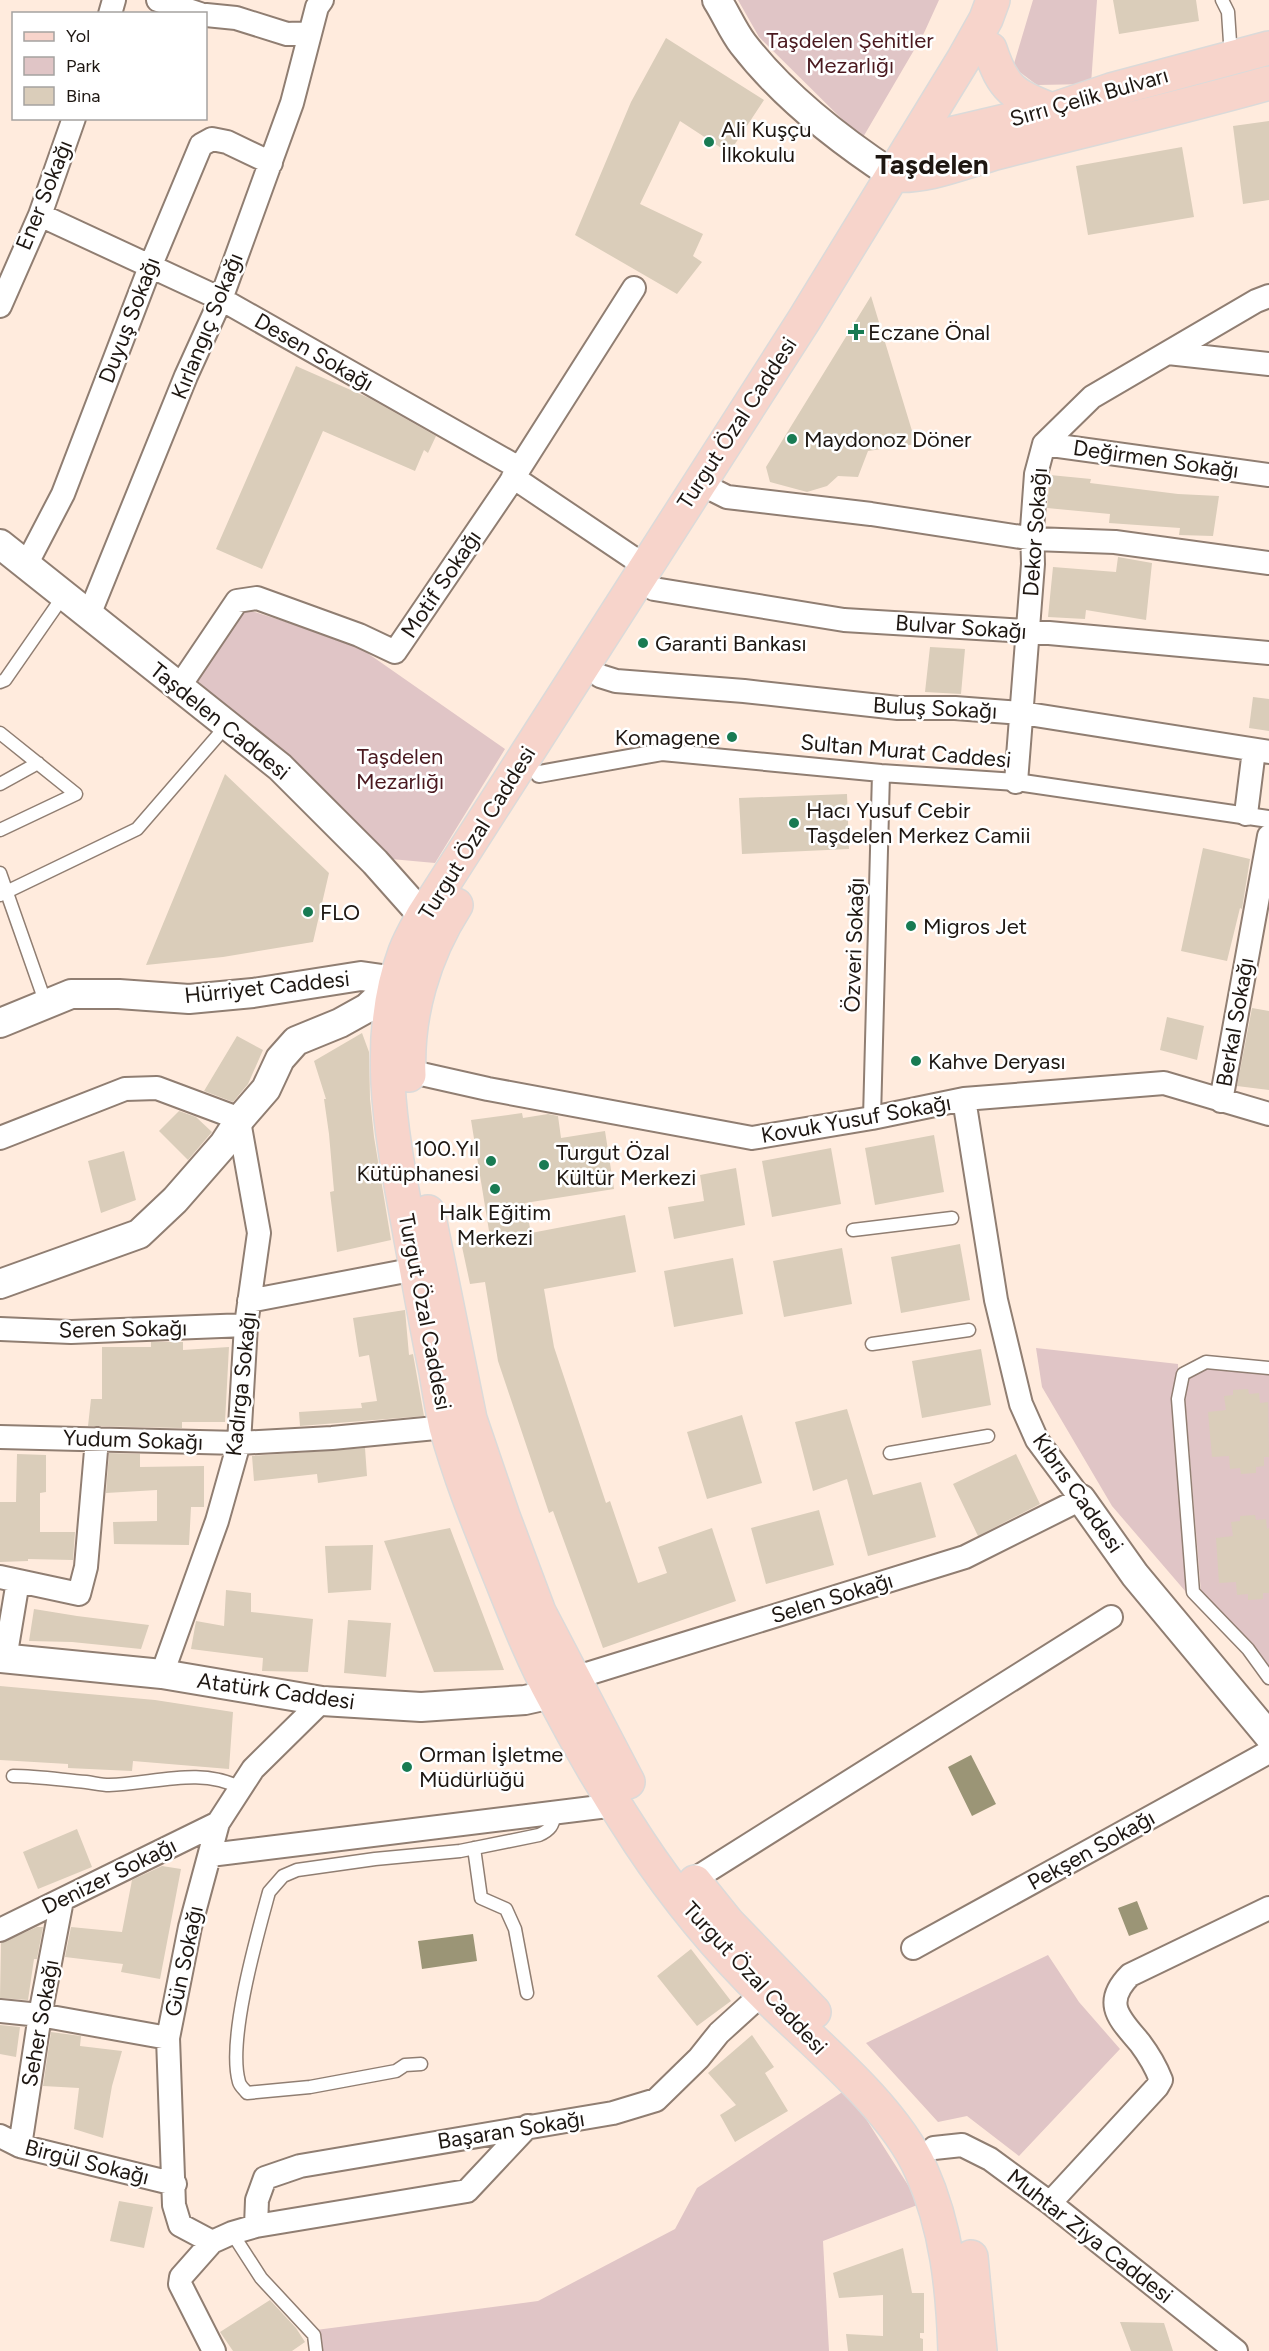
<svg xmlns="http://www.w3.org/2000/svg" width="1269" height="2351" font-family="Figtree,sans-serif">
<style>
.green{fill:#e0c5c6}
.water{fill:#9b9576}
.building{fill:#dacdba}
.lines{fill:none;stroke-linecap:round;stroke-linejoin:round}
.service-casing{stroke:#907e72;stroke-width:15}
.pedestrian-casing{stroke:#907e72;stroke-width:20}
.minor-casing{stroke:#907e72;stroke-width:26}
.tertiary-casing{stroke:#907e72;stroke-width:32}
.primary-casing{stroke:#dbdad9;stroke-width:36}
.service{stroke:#fff;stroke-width:12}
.pedestrian{stroke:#fff;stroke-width:16}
.minor{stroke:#fff;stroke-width:22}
.tertiary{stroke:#fff;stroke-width:28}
.primary{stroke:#f7d4cb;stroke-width:33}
.poi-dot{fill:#187b53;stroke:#fff;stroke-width:2}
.labels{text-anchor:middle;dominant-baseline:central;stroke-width:5;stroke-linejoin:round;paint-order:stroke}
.park-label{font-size:22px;fill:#4a191f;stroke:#fff}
.street-label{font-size:22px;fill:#1e1712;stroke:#fff}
.poi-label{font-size:22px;fill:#1e1712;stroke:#fff;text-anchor:start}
.district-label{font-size:28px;font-weight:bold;fill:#1e1712;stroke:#fff}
</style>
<rect width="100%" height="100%" fill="#ffebdd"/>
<path class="green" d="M738 0H939L924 33 862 139 759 37Z
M1033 0H1097L1091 84 1037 85 1013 67Z
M245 609 353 643 505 749 435 863 391 859 236 719 197 680Z
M1036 1348 1178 1364 1186 1592 1112 1506 1042 1387Z
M1206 1366 1269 1372V1670L1201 1593 1185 1399 1189 1379Z
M1048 1955 1079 2002 1120 2049 1019 2156 967 2116 938 2122 866 2043Z
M847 2089 920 2204 823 2241 829 2351H322L316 2330 538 2301 675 2229 697 2188Z"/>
<path class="water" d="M971 1755 996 1804 972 1816 948 1767Z
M1137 1901 1148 1929 1129 1936 1118 1908Z
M473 1934 477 1961 422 1969 418 1941Z"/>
<path class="building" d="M1113 0H1196L1199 21 1119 34Z
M666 38 764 100 729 153 680 121 640 204 703 234 693 256 702 262 677 294 575 235 631 102Z
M1269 121V200L1243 204 1233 126Z
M1182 147 1194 217 1088 235 1076 166Z
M871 296 916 444 868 451 858 477 838 476 827 486 807 492 770 482 766 467Z
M296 366 369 398 436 436 428 453 424 450 415 471 323 431 262 569 216 549Z
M1050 475 1091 479 1090 483 1178 494 1219 496 1213 536 1179 535 1180 528 1109 523 1110 514 1047 508Z
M1118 557 1152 563 1146 620 1086 610 1085 619 1048 617 1053 567 1116 572Z
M930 647 965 649 961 694 925 692Z
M1253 697 1269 699V731L1249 728Z
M225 774 329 873 313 942 223 957 146 965Z
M847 794 849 849 742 854 739 798Z
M1203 848 1250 859 1242 909 1240 908 1227 961 1181 951Z
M1252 1008 1269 1011V1090L1237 1086Z
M1167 1017 1204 1026 1197 1060 1160 1050Z
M362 1033 369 1052 370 1099 374 1137 391 1240 337 1252 330 1192 334 1191 329 1134 324 1099H326L314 1061Z
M237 1036 263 1050 248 1084 233 1102 204 1091Z
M179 1111 196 1117 212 1132 188 1160 159 1131Z
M522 1113 523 1118 548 1114 558 1116 561 1138 605 1131 614 1189 525 1203 531 1233 625 1215 636 1272 544 1289 554 1347 606 1503 610 1501 638 1583 667 1573 658 1547 712 1528 736 1601 603 1648 553 1511 549 1513 498 1361 485 1282 470 1284 461 1242 490 1237 471 1120Z
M934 1135 944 1192 875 1205 865 1148Z
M831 1148 841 1204 772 1217 762 1161Z
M124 1151 136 1200 101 1213 88 1161Z
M736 1168 745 1225 674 1239 668 1207 704 1201 700 1175Z
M960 1244 970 1300 901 1313 891 1257Z
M842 1248 852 1304 784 1317 773 1261Z
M733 1258 743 1314 674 1327 664 1271Z
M405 1310 409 1355 413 1354 424 1416 300 1426 299 1412 362 1408 361 1403 377 1401 369 1355 359 1357 353 1318Z
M151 1342H183V1350L229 1347 225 1422H182V1428L88 1426 91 1399H102V1347H151Z
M981 1349 991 1405 922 1418 912 1361Z
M1248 1389 1249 1394 1259 1393 1260 1403 1268 1402 1269 1457H1264V1466L1256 1467V1473L1241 1474 1240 1468 1230 1469 1229 1456 1212 1457 1208 1412 1226 1410 1224 1396 1233 1395V1390Z
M847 1409 873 1495 921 1482 936 1537 868 1556 847 1479 813 1491 795 1422Z
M742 1415 762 1483 707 1499 687 1432Z
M365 1448 367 1476 318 1483 317 1474 254 1481 252 1456Z
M109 1453 140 1454V1467L204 1466V1507H191L189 1545 114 1544 113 1522 157 1521V1490L106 1493Z
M17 1454 46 1455V1492L40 1493V1532H75L73 1560 28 1559V1561L0 1562V1502H16Z
M1016 1454 1040 1504 978 1536 953 1484Z
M819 1510 834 1565 766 1584 751 1528Z
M1255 1515 1256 1520 1266 1519 1267 1529 1269 1528V1593H1263V1599L1248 1600V1594L1237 1595 1236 1582 1219 1583 1216 1538 1233 1536 1231 1522 1240 1521V1516Z
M450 1528 504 1670 434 1672 384 1541Z
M373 1545 371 1590 328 1593 325 1546Z
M226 1590 251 1593V1612L313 1619 308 1672 262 1671 263 1658 191 1649 196 1621 224 1626Z
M34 1609 77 1616 149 1625 141 1649 72 1642 29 1641Z
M348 1620 391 1623 386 1677 344 1673Z
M0 1686 155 1700 233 1712 229 1769 133 1761 132 1771 68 1768V1764L0 1760Z
M77 1829 92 1867 38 1889 23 1852Z
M162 1866 181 1869 160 1979 121 1972 123 1964 65 1957 71 1927 122 1932 132 1880Z
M37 1927H43L37 1959H34L28 2000 0 1998 1 1943Z
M691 1949 731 2001 697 2026 657 1976Z
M0 2025 20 2027 16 2057 0 2054Z
M51 2032 81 2036 80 2046 122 2051 112 2086 103 2138 74 2129 79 2088 43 2086Z
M752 2035 774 2067 765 2073 788 2111 735 2142 720 2115 736 2105 708 2073Z
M119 2201 153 2207 144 2248 110 2241Z
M903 2248 912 2293H924V2333H920V2338L923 2339V2351H848L846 2334 883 2336V2295L839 2298 833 2273Z
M270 2300 296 2328 305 2342 292 2351H233L220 2332Z
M1120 2322 1164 2323 1173 2351H1131Z"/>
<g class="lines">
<defs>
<path id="service" d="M1222 0 1228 12 1231 57
M0 682 5 680 64 595
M0 733 76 794 0 830
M0 784 38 763
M0 873 46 1004
M0 895 137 829 227 725
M853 1230 952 1218
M872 1344 969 1330
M1269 1368 1206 1362 1183 1374 1178 1399 1193 1592 1248 1649 1269 1678
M890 1453 988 1436
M13 1776C37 1776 62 1780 86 1782 94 1783 102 1785 109 1785 153 1784 200 1766 241 1788
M474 1848 481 1898 506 1909 515 1929 527 1993
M421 2064 405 2065 396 2071 310 2087 247 2093C244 2089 240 2086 239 2082 227 2040 257 1936 269 1892L283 1876 297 1870 375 1859 460 1851 539 1835C550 1830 553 1826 555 1813
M232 2233 261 2278 314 2335 316 2351"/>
<path id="pedestrian" d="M539 774 662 752 881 773 1016 782 1269 819
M872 1118 881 773"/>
<path id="minor" d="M158 0 200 14
M110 14 114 0
M206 15 236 18 287 34 310 33
M40 215 221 299 519 468
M0 306 40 215 74 118
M1168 353 1269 364
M1044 444 1269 475
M513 477 645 566
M715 491 727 497 871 514 1034 539 1115 542 1269 563
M26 565 63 494 150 267 201 145 212 139 227 142 271 163
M654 589 844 620 1027 631 1269 653
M89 615 186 376 221 299 292 103 317 7 322 0
M600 676 616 681 744 691 898 708H955L1022 713 1269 752
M179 687 237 601 257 598 359 635 395 652 510 483 634 288
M1016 782 1033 564 1032 529 1036 474 1044 444 1092 397 1256 301 1269 296
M1246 814 1254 750
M408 1071 488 1089 752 1138 872 1118 964 1099 1164 1083 1269 1114
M1221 1101 1269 836
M0 1138 125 1089 157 1088 240 1119
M249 1301 416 1269
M0 1329 71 1332 246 1325
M0 1437 239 1443 332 1438 446 1427
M0 1577 79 1594 86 1567 97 1439
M5 1659 18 1581
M162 1674 217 1521 239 1443 246 1325 259 1233 239 1121
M574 1678 965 1557 1081 1499 1037 1440 1021 1404 996 1300 964 1099
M210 1855 616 1805
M693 1880 1111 1617
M0 1930 218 1823
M913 1948 1269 1752
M0 2011 40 2015 168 2038
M0 2136 20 2146 175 2184
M20 2146 40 2015 62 1900
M934 2148 962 2145 990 2159 1050 2203 1236 2351
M1050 2203 1157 2087 1161 2080C1156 2067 1149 2055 1140 2043 1121 2020 1101 2004 1130 1975L1269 1908
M256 2226 257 2200 265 2178 300 2166 613 2113 656 2100 699 2058 719 2033 763 1993
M212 2242 180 2225 174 2205 168 2038 190 1927 218 1823 253 1769 322 1701
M214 2351 180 2284 181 2277 212 2242 232 2233 256 2226 467 2191 528 2126"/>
<path id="tertiary" d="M717 0C726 14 733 31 743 44 783 96 838 139 893 175
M0 544 280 767 375 862 423 916
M0 1023 71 994H119L189 999 253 993 361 976 396 981
M240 1119 266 1089 280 1059 296 1041 340 1023 367 1008 396 981
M0 1284 139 1234 175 1200 224 1144 239 1121
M1081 1499 1135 1575 1269 1736
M0 1658 162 1674 322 1701 421 1707 525 1700 552 1694"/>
<path id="primary" d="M990 49C1003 89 1014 96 1052 110
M909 148 954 133 1052 110 1111 90 1269 48
M893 175C928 178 965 161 999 152 1089 129 1180 108 1269 83
M409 1075C406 1015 424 955 456 905
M428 1212 470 1419 503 1516 539 1612 628 1782
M695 1882 728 1923 814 2012
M971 2257 980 2351
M955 2351C953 2289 947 2228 921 2170 893 2107 817 2046 767 1997 719 1950 676 1898 639 1842 608 1795 579 1746 553 1696 530 1654 513 1608 495 1564 477 1519 459 1474 446 1427 442 1409 439 1390 436 1372 427 1330 420 1288 412 1245 395 1150 370 1046 405 952 410 939 417 927 423 916L804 320 963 60 986 19 993 0"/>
</defs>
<use href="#service" class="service-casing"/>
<use href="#pedestrian" class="pedestrian-casing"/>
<use href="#minor" class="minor-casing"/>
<use href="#tertiary" class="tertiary-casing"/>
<use href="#primary" class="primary-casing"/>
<use href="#service" class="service"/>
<use href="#pedestrian" class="pedestrian"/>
<use href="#minor" class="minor"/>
<use href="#tertiary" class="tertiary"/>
<use href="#primary" class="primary"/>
</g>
<g class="poi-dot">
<circle cx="709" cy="142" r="6"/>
<path d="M853 323h6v6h6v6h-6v6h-6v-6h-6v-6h6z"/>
<circle cx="792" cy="439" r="6"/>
<circle cx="643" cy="643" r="6"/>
<circle cx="732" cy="737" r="6"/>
<circle cx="794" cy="823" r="6"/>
<circle cx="308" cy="912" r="6"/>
<circle cx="911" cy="926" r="6"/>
<circle cx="916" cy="1061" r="6"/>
<circle cx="491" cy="1161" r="6"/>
<circle cx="544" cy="1165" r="6"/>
<circle cx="495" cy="1189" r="6"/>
<circle cx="407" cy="1767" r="6"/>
</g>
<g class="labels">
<g class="park-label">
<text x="850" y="40">Taşdelen Şehitler<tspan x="850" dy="25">Mezarlığı</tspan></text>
<text x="400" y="756">Taşdelen<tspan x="400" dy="25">Mezarlığı</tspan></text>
</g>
<g class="street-label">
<text transform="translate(1089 97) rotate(-16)">Sırrı Çelik Bulvarı</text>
<text transform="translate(44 195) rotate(-68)">Ener Sokağı</text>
<text transform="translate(129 320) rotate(-69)">Duyuş Sokağı</text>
<text transform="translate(207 326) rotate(-68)">Kırlangıç Sokağı</text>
<text transform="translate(314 352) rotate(30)">Desen Sokağı</text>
<text transform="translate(737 423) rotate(-57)">Turgut Özal Caddesi</text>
<text transform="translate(1156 459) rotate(8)">Değirmen Sokağı</text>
<text transform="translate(1035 532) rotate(-86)">Dekor Sokağı</text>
<text transform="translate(441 584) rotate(-56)">Motif Sokağı</text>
<text transform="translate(961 627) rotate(4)">Bulvar Sokağı</text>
<text transform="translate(935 708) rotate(3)">Buluş Sokağı</text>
<text transform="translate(220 721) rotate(39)">Taşdelen Caddesi</text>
<text transform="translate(906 751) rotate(5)">Sultan Murat Caddesi</text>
<text transform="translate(477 833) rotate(-58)">Turgut Özal Caddesi</text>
<text transform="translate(854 945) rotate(-88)">Özveri Sokağı</text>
<text transform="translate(267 987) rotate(-6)">Hürriyet Caddesi</text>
<text transform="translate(1235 1022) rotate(-80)">Berkal Sokağı</text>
<text transform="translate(856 1119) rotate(-10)">Kovuk Yusuf Sokağı</text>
<text transform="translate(425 1312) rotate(79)">Turgut Özal Caddesi</text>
<text transform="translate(123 1329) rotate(-1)">Seren Sokağı</text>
<text transform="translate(241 1384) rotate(-84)">Kadırga Sokağı</text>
<text transform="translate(133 1440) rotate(2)">Yudum Sokağı</text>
<text transform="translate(1078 1493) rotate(55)">Kıbrıs Caddesi</text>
<text transform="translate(832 1598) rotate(-17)">Selen Sokağı</text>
<text transform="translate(276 1691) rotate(8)">Atatürk Caddesi</text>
<text transform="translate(1091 1850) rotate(-29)">Pekşen Sokağı</text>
<text transform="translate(109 1876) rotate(-26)">Denizer Sokağı</text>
<text transform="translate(184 1961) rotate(-78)">Gün Sokağı</text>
<text transform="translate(755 1978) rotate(47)">Turgut Özal Caddesi</text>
<text transform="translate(40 2023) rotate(-80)">Seher Sokağı</text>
<text transform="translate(511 2130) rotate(-9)">Başaran Sokağı</text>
<text transform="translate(87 2162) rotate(14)">Birgül Sokağı</text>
<text transform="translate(1090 2236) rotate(38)">Muhtar Ziya Caddesi</text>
</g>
<g class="poi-label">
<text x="721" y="129">Ali Kuşçu<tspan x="721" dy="25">İlkokulu</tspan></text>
<text x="868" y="332">Eczane Önal</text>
<text x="804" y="439">Maydonoz Döner</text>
<text x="655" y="643">Garanti Bankası</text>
<text x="720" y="737" text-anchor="end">Komagene</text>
<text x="806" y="810">Hacı Yusuf Cebir<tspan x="806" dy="25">Taşdelen Merkez Camii</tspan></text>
<text x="320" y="912">FLO</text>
<text x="923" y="926">Migros Jet</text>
<text x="928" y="1061">Kahve Deryası</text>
<text x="479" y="1148" text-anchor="end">100.Yıl<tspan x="479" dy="25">Kütüphanesi</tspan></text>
<text x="556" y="1152">Turgut Özal<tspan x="556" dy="25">Kültür Merkezi</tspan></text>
<text x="495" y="1212" text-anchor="middle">Halk Eğitim<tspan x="495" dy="25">Merkezi</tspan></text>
<text x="419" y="1754">Orman İşletme<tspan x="419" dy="25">Müdürlüğü</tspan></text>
</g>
<g class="district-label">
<text x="932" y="164">Taşdelen</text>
</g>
</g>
<rect x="12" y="12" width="195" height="108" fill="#ffffff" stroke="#a5a2a0" stroke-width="1.5"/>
<rect x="24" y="32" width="30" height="9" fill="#f7d4cb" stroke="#a5a2a0" stroke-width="1.5"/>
<text x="66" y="42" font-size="18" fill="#1e1712">Yol</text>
<rect x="24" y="57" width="30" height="18" fill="#e0c5c6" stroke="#a5a2a0" stroke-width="1.5"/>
<text x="66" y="72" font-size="18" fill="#1e1712">Park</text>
<rect x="24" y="87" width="30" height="18" fill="#dacdba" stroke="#a5a2a0" stroke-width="1.5"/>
<text x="66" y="102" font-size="18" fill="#1e1712">Bina</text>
</svg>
